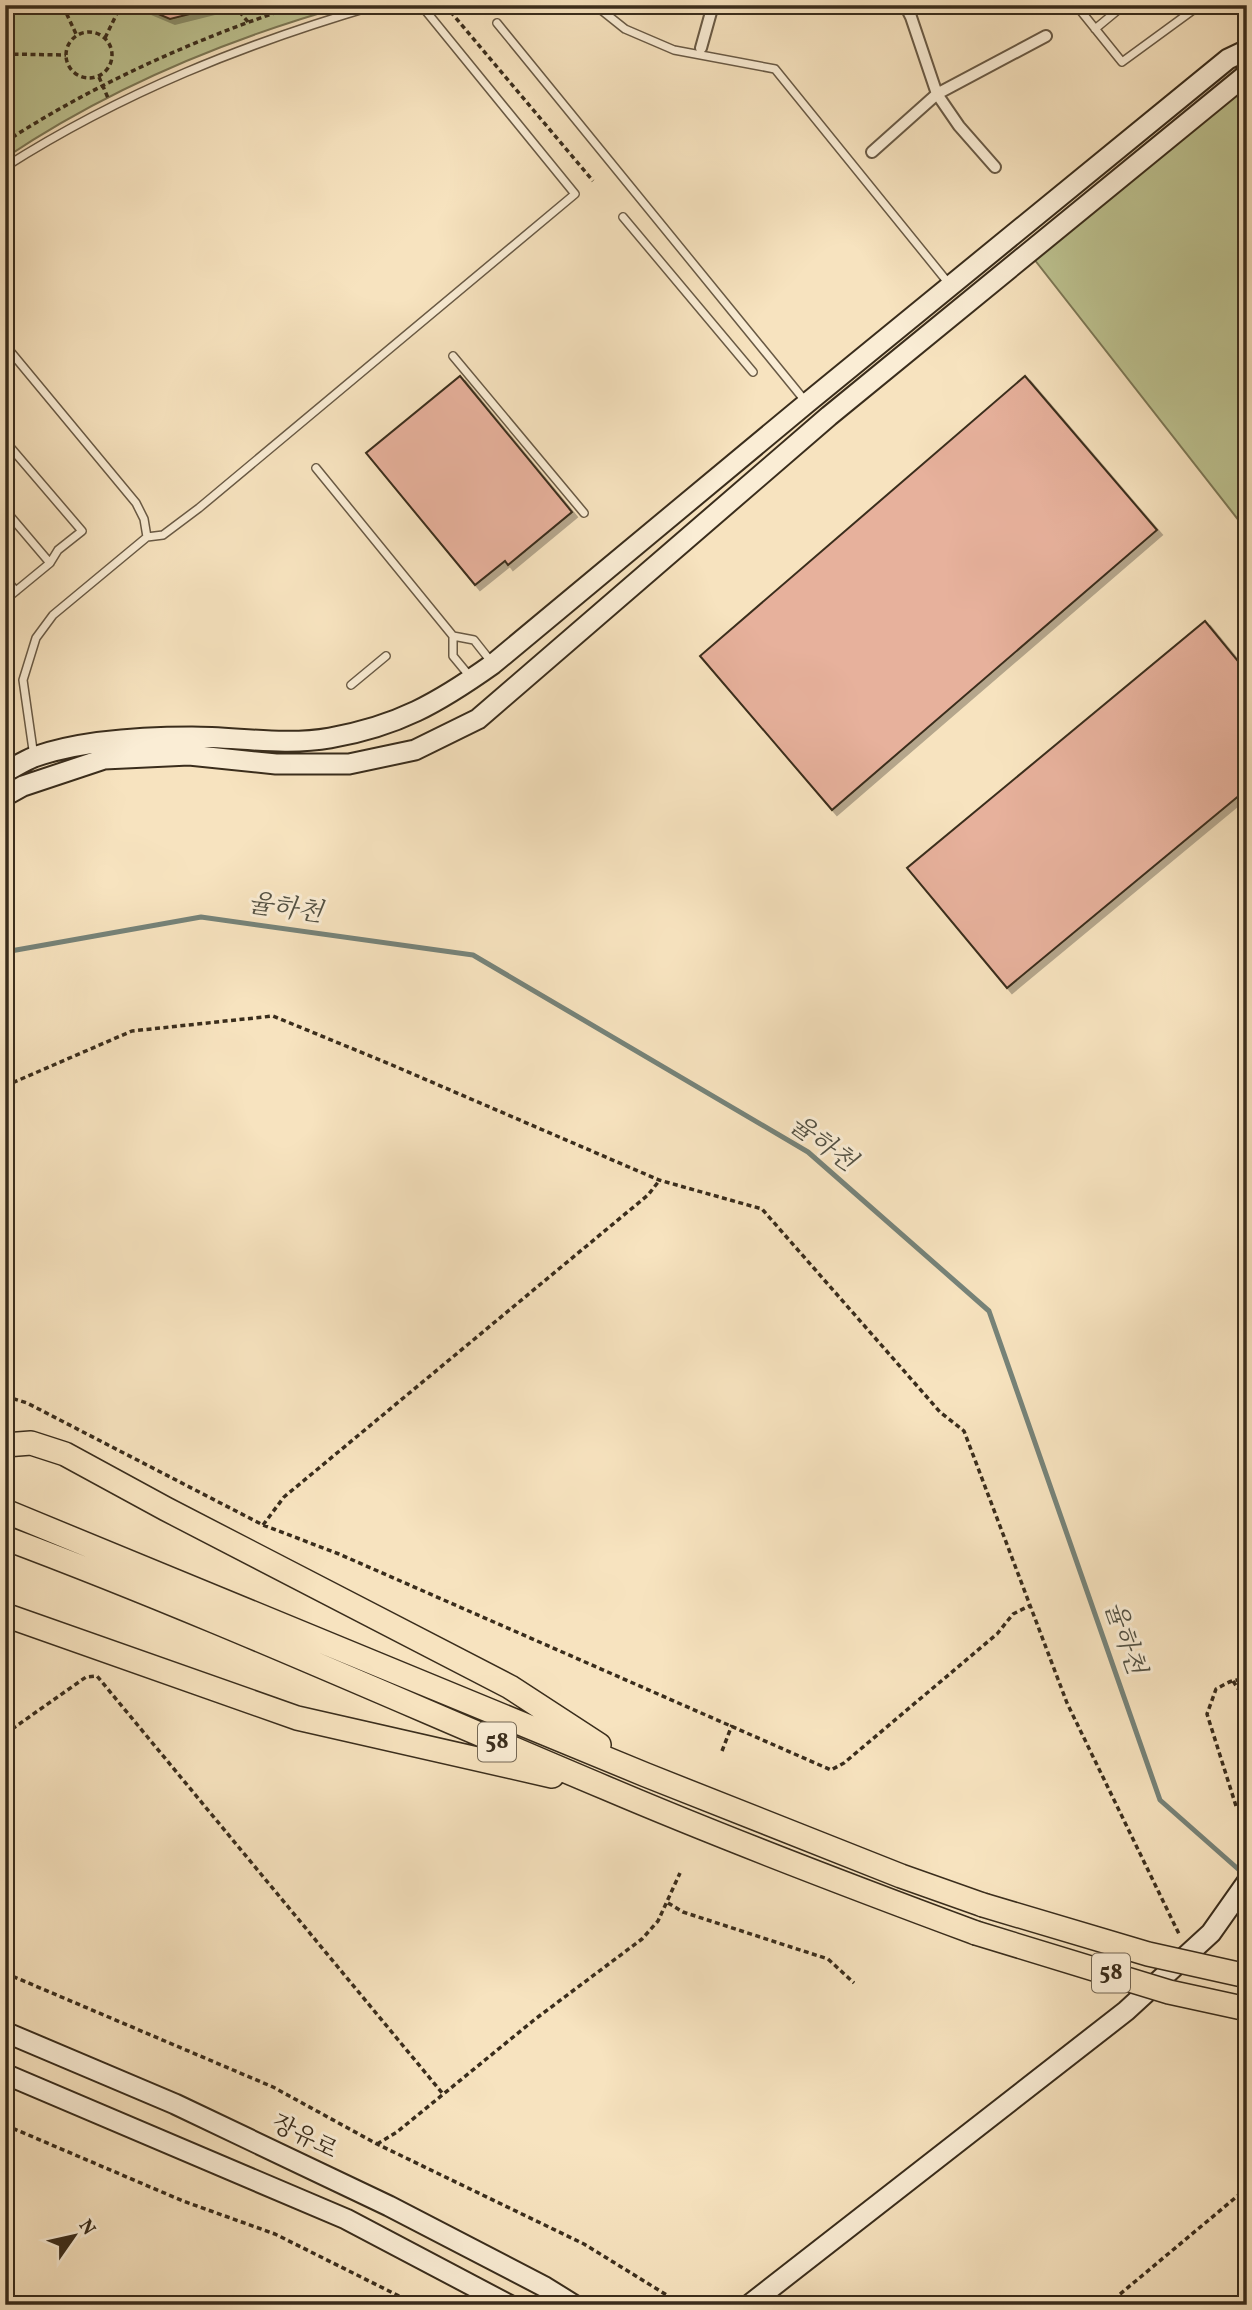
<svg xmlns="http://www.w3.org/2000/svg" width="1252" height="2310" font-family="Vollkorn,'Noto Serif KR',serif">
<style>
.green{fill:#bdc391;stroke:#7c7856;stroke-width:2}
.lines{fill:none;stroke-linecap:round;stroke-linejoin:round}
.stream{stroke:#768379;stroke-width:5}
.building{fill:#e7b19c;stroke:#3a2d1c;stroke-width:2;filter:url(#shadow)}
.service-casing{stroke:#695a45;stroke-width:10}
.pedestrian-casing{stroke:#695a45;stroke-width:14}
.secondary-casing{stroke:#3a2d1c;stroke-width:23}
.trunk-casing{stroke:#3a2d1c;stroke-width:26}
.path{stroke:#3a2d1c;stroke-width:3.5;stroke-dasharray:5 3.5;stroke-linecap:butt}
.service{stroke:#faedd5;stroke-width:7}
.pedestrian{stroke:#faedd5;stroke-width:10}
.secondary{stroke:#faedd5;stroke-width:19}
.trunk{stroke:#f7e3bf;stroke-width:23}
.trunk-bridge-casing{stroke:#3a2d1c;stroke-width:26;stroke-linecap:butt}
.trunk-bridge{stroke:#f7e3bf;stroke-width:23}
.labels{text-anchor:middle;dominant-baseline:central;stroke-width:6;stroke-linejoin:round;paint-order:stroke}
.shield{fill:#faedd5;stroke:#746754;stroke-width:2}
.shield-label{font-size:23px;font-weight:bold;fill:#3a2d1c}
.street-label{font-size:24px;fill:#3a2d1c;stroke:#faedd5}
.water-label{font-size:26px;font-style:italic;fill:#535143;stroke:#faedd5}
</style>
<defs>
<filter id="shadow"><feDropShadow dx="5" dy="5" stdDeviation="0" flood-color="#0004"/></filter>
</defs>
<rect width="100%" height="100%" fill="#f7e3bf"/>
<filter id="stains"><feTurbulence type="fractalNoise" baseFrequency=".00286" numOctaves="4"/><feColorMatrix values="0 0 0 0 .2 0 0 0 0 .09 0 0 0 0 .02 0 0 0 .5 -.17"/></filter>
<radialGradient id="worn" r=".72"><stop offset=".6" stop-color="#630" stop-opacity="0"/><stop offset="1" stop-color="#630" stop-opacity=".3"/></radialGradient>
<path class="green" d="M5 5H348C227 39 109 88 5 158Z
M1247 84V531L1034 259Z"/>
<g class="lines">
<path class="stream" d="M5 952 201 917 473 955 808 1152 989 1311 1160 1800 1246 1876"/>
</g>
<path class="building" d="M137 5H210V9L170 19Z
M460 376 572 512 508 565 505 561 475 585 366 453Z
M1025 376 1157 530 832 810 700 656Z
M1205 621 1247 672V789L1007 988 907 868Z"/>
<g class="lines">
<defs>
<path id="service" d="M595 5 625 29 674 50 775 69 950 285
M1076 5 1122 62 1200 5
M497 23 806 402
M1095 29 1124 5
M5 167C123 92 244 44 377 5
M623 217 753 372
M5 345 136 503 144 519 147 537
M453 356 584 513
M5 441 82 531 58 550 50 563 5 600
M316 468 453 636V656L472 679
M5 510 50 563
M5 579 16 591
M453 636 474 640 493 664
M351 685 386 656
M34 757 23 680 36 638 53 615 147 537 163 535 199 508 575 194 421 5"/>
<path id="pedestrian" d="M905 5 911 17 937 94 959 126 995 167
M701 48 713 5
M872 152 937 94 1046 36"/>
<path id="secondary" d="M5 772C15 767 24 761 34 757 79 741 143 737 192 737 237 737 285 746 330 738 398 726 438 703 493 664L807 403 1228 59 1247 50
M5 796 23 786 104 759 189 755 276 764H349L415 750 478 719 829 416 1247 74
M5 2032 175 2104 389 2206 545 2287 574 2305
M5 2074 346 2219 509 2305
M749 2305 1126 2011 1211 1933 1247 1882"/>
<path id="trunk" d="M5 1445 31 1443 65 1454 166 1509 510 1687 599 1745
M5 1511 646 1775 901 1876 983 1905
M5 1538C208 1614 406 1704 606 1788 728 1840 852 1887 976 1933
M5 1615 297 1718 552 1776"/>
</defs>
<use href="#service" class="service-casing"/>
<use href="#pedestrian" class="pedestrian-casing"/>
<use href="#secondary" class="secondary-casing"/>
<use href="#trunk" class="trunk-casing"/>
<path class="path" d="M24 5C38 11 49 10 63 5
M234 5 248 22
M445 5 593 181
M63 6 77 36
M66 55a23 23 0 1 1 46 0a23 23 0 1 1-46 0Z
M105 38 121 5
M5 54 66 55
M99 77 108 98
M5 142C96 83 195 39 298 5
M5 1086 132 1031 273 1016 392 1065 659 1180 762 1209 940 1412 964 1431 1067 1703 1180 1936
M5 1396 27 1403 263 1525 339 1554 831 1770 844 1763 997 1634 1013 1614 1029 1606
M263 1525 284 1497 648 1195 659 1181
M1233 1681 1247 1702
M5 1734 86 1677 97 1676 443 2094
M722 1751 732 1725
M1236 1806 1207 1714 1216 1689C1226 1684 1236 1676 1247 1682
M668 1903 683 1912 828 1959 854 1983
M5 1973 273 2087 377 2144 584 2244 678 2302
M5 2125 183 2201 275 2234 417 2305
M377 2144 397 2132 534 2020 642 1939 658 1921 680 1873
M1107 2305 1247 2188"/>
<use href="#service" class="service"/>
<use href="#pedestrian" class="pedestrian"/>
<use href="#secondary" class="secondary"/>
<use href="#trunk" class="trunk"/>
<defs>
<path id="trunk-bridge" d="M983 1905 1148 1954 1247 1976
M976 1933 1169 1992 1247 2009"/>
</defs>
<use href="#trunk-bridge" class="trunk-bridge-casing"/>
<use href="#trunk-bridge" class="trunk-bridge"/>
</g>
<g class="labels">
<g class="shield">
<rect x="478" y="1722.5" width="38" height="39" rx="5"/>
<rect x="1092" y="1953.5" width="38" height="39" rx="5"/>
</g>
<g class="shield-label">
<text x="497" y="1742">58</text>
<text x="1111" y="1973">58</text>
</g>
<g class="street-label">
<text transform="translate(304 2138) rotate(26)">장유로</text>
</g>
<g class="water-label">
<text transform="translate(285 909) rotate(8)">율하천</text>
<text transform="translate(822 1144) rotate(36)">율하천</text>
<text transform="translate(1124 1638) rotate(71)">율하천</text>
</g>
</g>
<rect width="1252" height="2310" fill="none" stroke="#f7e3bf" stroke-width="28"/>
<rect x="7" y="7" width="1238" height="2296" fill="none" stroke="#3a2d1c" stroke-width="3.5"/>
<rect x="14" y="14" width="1224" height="2282" fill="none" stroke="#3a2d1c" stroke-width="2"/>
<g transform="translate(74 2236) rotate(56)" stroke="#faedd5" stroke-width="5" paint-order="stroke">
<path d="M0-5L12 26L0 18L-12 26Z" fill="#3a2d1c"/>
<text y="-10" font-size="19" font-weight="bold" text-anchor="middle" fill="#3a2d1c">N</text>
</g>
<rect width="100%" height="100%" filter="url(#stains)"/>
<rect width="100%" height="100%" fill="url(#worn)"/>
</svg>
